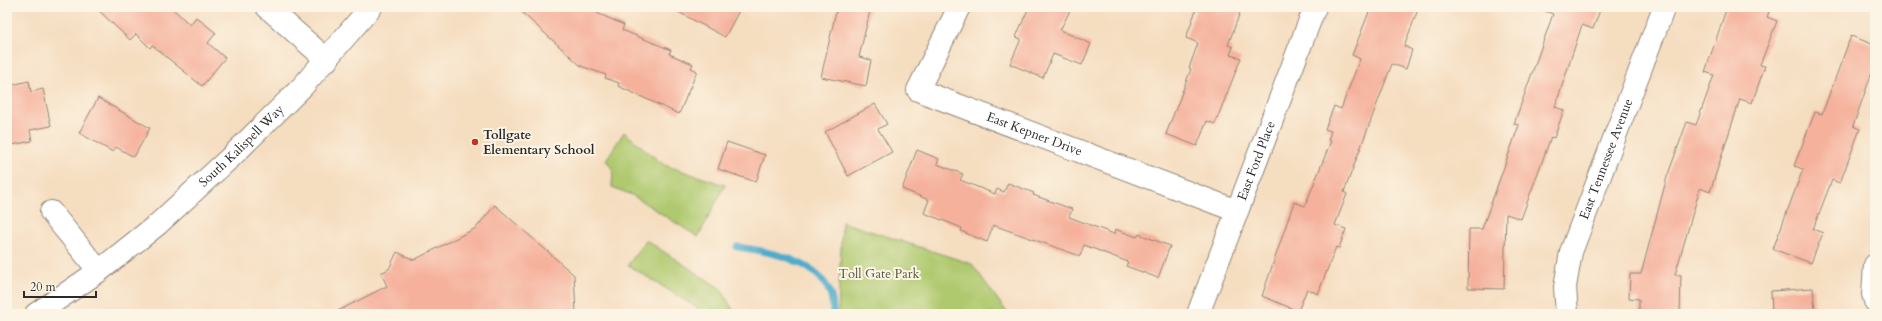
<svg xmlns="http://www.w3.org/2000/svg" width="1882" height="321" font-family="Cardo,serif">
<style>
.green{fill:#afc96e;stroke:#6d7a4c}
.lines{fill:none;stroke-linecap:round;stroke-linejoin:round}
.stream{stroke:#4eabcc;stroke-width:7}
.building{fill:#f5b19b}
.minor-casing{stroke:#908476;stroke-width:24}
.minor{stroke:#fff;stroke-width:22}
.poi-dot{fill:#c8321e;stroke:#fcf5e5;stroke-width:1.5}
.labels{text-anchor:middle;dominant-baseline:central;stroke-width:4;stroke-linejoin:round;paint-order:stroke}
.street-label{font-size:13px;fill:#2b2b2b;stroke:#fcf5e5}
.poi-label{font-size:13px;font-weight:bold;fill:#2b2b2b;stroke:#fcf5e5;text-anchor:start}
.park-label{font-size:13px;fill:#535a3f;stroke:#fcf5e5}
</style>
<rect width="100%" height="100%" fill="#fcf5e5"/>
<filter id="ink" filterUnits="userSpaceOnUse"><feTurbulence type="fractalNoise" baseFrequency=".025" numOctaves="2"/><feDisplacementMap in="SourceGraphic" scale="8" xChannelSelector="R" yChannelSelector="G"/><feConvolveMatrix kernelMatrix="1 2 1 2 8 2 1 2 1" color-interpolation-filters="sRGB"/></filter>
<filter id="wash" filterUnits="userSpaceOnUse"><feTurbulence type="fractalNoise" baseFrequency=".012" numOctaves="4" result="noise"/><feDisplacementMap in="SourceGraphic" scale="16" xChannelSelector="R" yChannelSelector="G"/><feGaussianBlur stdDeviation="0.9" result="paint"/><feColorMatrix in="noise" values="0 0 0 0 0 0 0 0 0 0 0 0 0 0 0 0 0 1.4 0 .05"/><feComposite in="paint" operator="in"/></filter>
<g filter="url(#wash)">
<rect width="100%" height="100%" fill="#f5ddc0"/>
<path class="green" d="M624 132 664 165 725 185 698 237 632 195 612 187 613 170 606 160Z
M842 222 972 264 1008 314H838Z
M646 240 721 289 735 314H703L699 309 628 265Z"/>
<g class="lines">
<path class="stream" d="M737 247C776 252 836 264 833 314"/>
</g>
<g id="blocks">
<path class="building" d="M95 7H171L190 25 196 17 216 33 208 43 225 58 202 86 152 45 150 48 136 34 130 40Z
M516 7H590L597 13 624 25 622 30 671 50 669 54 693 64 691 68 697 71 679 114 618 86 619 83 605 78 606 75 581 66Z
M669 7H741L725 37Z
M837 7H871L859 57 871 60 866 86 821 77Z
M1029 7H1072L1060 30 1091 44 1082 65 1053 54 1043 78 1010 64 1021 39 1016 37Z
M1197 7H1242L1228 45 1233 47 1230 55 1241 58 1215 124 1207 121 1197 146 1166 134 1191 69 1189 68 1198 43 1186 38Z
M1371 7H1419L1404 46 1412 50 1406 69 1392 64 1344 192 1347 194 1335 225 1346 229 1339 248 1336 247 1318 294 1307 289 1298 311 1262 296 1294 202 1305 206 1331 141 1328 140 1331 131 1325 129 1334 106 1341 109 1360 59 1352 55Z
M1539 7H1601L1593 29 1582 25 1555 107 1564 110 1554 138 1551 137 1521 219 1506 214 1504 289 1468 288 1469 229H1482L1519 125 1514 124 1553 14 1539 9Z
M1727 7H1771L1767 17 1777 21 1760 65 1765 66 1752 103 1740 99 1710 192 1700 188 1675 275H1681L1680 314H1639V299L1629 298 1630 274H1641L1667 177 1687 122 1696 125 1714 75 1705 72Z
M1851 36 1875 45V64L1853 126 1860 129 1840 183 1832 180 1813 229 1823 233 1811 263 1773 249 1803 169 1794 166 1815 112 1822 114Z
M29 81 31 92 43 89 51 126 30 130 32 141 7 146V86Z
M98 98 150 128 134 157 116 147 113 152 79 133Z
M875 104 887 124 878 129 892 152 848 176 825 132Z
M727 142 765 155 756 182 718 169Z
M917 150 939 159 937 164 963 174 960 180 995 194 997 189 1004 192 1008 183 1034 193 1033 195 1072 209 1069 217 1114 234 1115 229 1137 237 1139 234 1170 246 1158 278 1126 266 1128 262 1084 245 1080 256 993 225 987 242 961 231 962 228 924 213 929 200 902 189Z
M495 205 574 275 576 314H332L387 286 381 273 389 269 397 252 414 260 476 228Z
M1813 288 1815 313 1772 314 1771 291Z"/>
</g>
</g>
<g filter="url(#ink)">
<use href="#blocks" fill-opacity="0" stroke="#908476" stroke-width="1"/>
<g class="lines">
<defs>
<g id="minor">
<path d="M267 7 327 60"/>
<path id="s1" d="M959 7 918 90 1237 211"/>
<path d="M51 212 99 271"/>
<path d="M1875 265 1873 294 1875 301"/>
<path id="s2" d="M36 314 99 271 158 224 232 156 302 87 371 7"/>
<path id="s3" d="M1198 314 1315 7"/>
<path id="s4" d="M1567 314 1565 287 1571 252 1664 7"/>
</g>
</defs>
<use href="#minor" class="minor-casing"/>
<use href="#minor" class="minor"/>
</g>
</g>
<circle class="poi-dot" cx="475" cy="142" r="4"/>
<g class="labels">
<g class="street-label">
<text stroke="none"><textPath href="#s1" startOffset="217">East Kepner Drive</textPath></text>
<text stroke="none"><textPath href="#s2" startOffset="266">South Kalispell Way</textPath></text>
<text stroke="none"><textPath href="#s4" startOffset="162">East Tennessee Avenue</textPath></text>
<text stroke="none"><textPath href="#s3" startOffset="164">East Ford Place</textPath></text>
</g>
<g class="poi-label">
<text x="483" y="135">Tollgate<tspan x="483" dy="15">Elementary School</tspan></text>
</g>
<g class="park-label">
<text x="879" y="274">Toll Gate Park</text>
</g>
</g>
<rect width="1882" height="321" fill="none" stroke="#fcf5e5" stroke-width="24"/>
<path d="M24 291v6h72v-6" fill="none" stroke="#2b2b2b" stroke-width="2"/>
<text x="30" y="291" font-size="12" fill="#2b2b2b" stroke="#fcf5e5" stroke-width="3" paint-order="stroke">20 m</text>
</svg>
